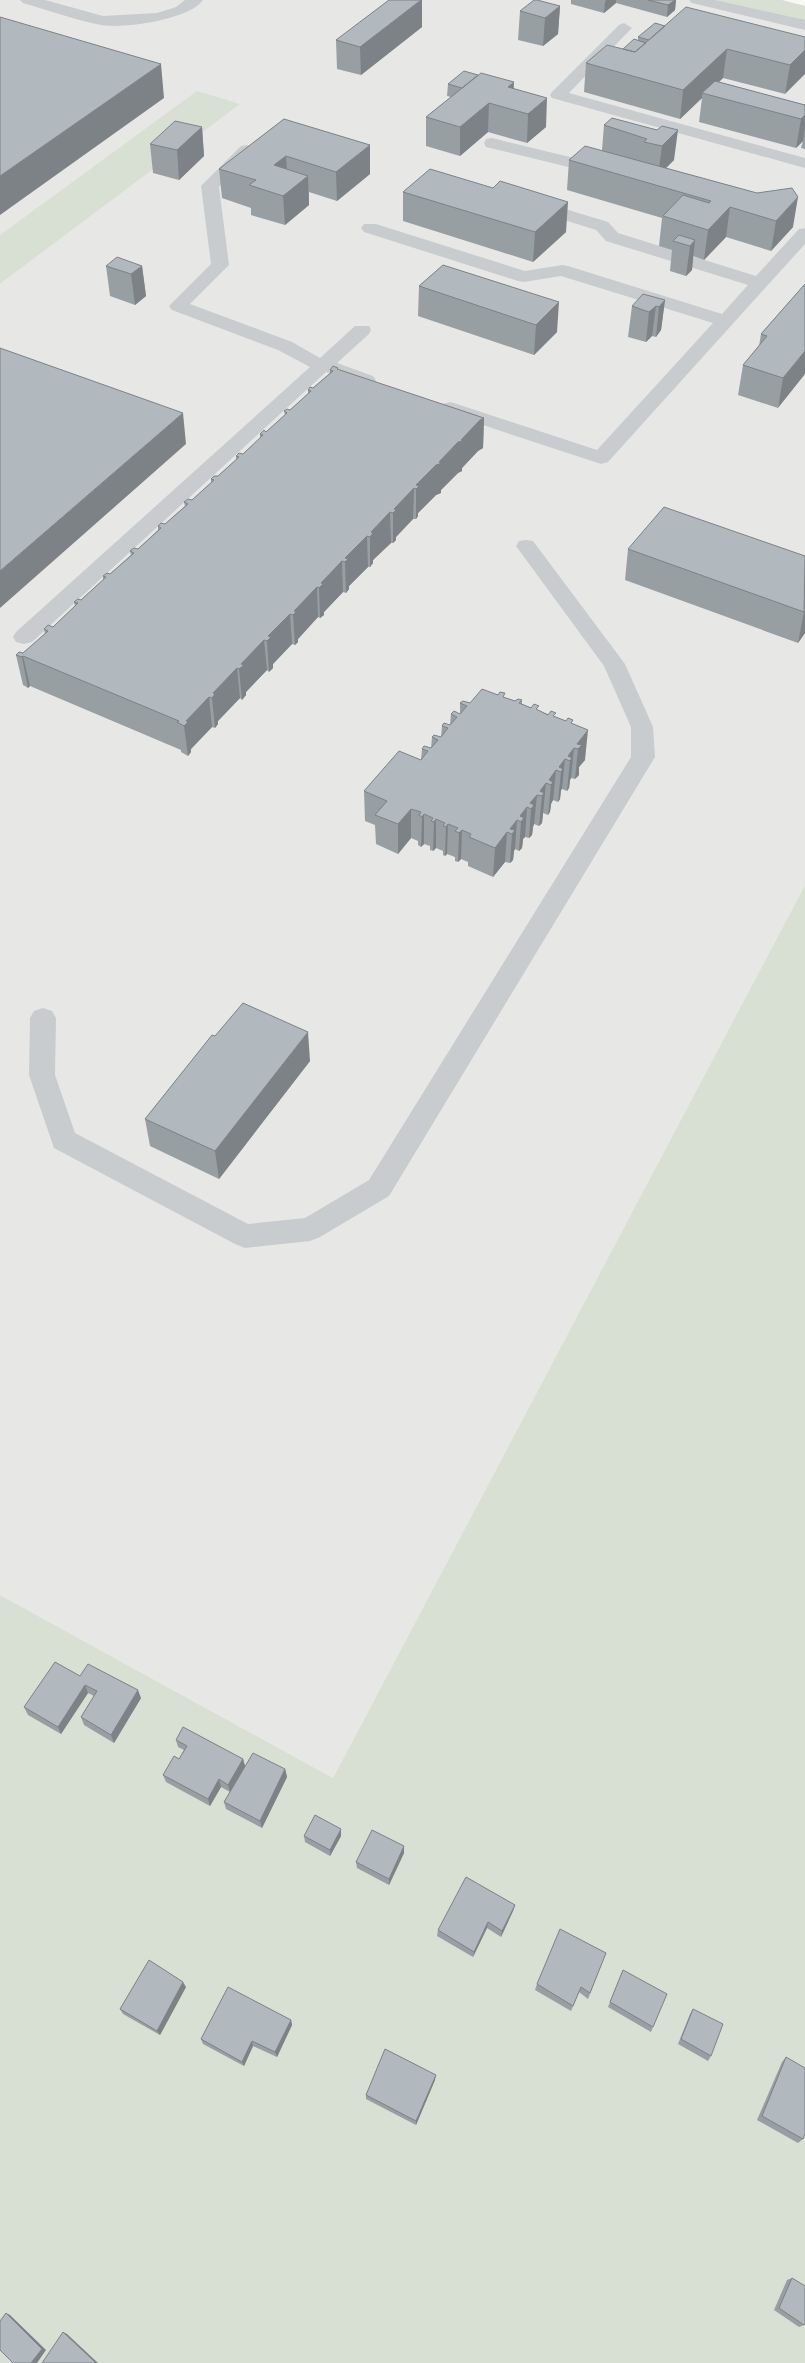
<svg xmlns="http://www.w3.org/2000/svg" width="805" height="2363" font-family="Overpass,sans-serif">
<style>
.built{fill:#e7e8e6}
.green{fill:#d8dfd3}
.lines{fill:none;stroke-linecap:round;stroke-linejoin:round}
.minor{fill:#c8cccf;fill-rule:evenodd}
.wall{fill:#989fa3}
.shaded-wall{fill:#7c8285}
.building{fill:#b1b9be;stroke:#7c8285}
</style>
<rect width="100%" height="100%" fill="#f7f7f3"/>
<path class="built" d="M0 0H689L805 28V885L333 1778 0 1595V284L239 104 0 235Z"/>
<path class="green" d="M707 0H782L805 6V23Z
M197 91 240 104 0 284V235Z
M805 885V2363H0V1595L333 1778Z"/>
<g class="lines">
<path class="minor" d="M20 0H45L103 16 157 13 176 7 185 0H203C189 20 123 29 101 25 75 20 48 10 23 3Z
M689 0H715L805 20V30L692 3Z
M624 23 632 28 629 31 569 93 805 158V168L552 98 550 95 552 92 619 25Z
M492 138 611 167 613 171 611 175 605 176 486 147 484 143 486 139Z
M247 145 253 146 255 150 219 187 229 265 190 304 292 342 320 358 355 326H369L371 330 369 334 337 363 373 376 376 380 373 384 366 386 326 372 32 642 24 644 16 642 13 637 16 632 310 367 278 350 172 310 169 306 211 264 201 186 241 146Z
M532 199 608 222 618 233 756 276 799 229 805 228V244L608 462 601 464 443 412 440 408 443 404 450 402 457 404 597 450 713 323 561 276 524 282 518 281 364 232 361 228 364 224H376L525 271 562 265 568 266 722 314 748 285 606 241 596 230 526 208 523 204 526 200Z
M526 540 533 541 625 664 653 727 655 757 389 1196 320 1237 310 1241 245 1248 235 1244 54 1148 29 1075 30 1018 34 1011 43 1008 52 1011 56 1018 55 1075 75 1133 248 1224 305 1218 369 1180 631 757V727L604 666 516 546 519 541Z"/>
</g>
<path class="wall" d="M571 0H676L675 10 667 17 616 3 604 13 571 4Z
M560 6 558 34 543 46 518 40 520 11Z
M665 26 805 37 785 94 723 78 719 82 805 105V149L801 148 803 141 796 148 699 122 702 98 680 119 584 92 586 63 623 49 638 40V37Z
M422 27 361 75 337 69 336 40Z
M448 84 514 88 546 127 527 143 488 132 460 156 426 146V117L451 97 447 96Z
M284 119 370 174 337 201 309 192V205L285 225 251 215V208L222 198 219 169Z
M604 125 657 130 674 160 666 168 793 227 771 251 726 237 704 260 693 256 692 270 686 276 670 271 672 250 659 246 662 218 567 190 569 160 602 150Z
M202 127 204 156 179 180 153 173 150 144Z
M403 192 566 232 533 262 403 221Z
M443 265 557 332 534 355 418 316 419 286Z
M106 266H142L146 296 135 305 110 296Z
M805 284 778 408 738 395 743 365 759 346 761 334Z
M665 300 661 330 656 337 652 336 646 342 628 337 632 306Z
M330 370H338L484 418 483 448 478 451 462 468V471L458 473 441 490V493L436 495 418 513V516L416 519H413L396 537V540L393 543H391L373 560V563L370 567H368L349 586V589L346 593 343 592 324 612V615L320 618 318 617 298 639V642L295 645 292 644 273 664V668L269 672 267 670 246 692V695L242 700 240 698 218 721V724L215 728 212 727 191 749V752L188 756 181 752V750L30 686 28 688 23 685 16 655 23 653 45 634 44 629 53 627 75 606 74 602 81 600 103 580V576L110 574 131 555 130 551 138 549 158 530V526L165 524 185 506 184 502 192 500 211 483V479L218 476 236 460V456L243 454 260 438V434L266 432 285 415 284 411 290 410 308 394V390L313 388 330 373Z
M628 549 805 556V633L798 643 625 580Z
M505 698 515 701 522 700V704L573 724 585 760 579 767V775L575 779 571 778 570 780 569 788 567 791 562 789 561 790 560 799 558 802 553 800 551 804 550 812 548 815 543 813V814L542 823 539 826 534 824 533 827 532 835 529 838 525 837 523 839 522 848 519 851 515 849 514 851 513 860 510 863 505 862 493 877 468 866V862L461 859 458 862 455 861V857L447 854 445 856 443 855V851L436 848 433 851 430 850V846L424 844 421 847 418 845V841L411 838 398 854 376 844 375 825 365 821 364 791 421 760 422 749 431 748 432 737H441L442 726 450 725 451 714H460V703H470Z
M215 1036 310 1061 219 1179 150 1146 145 1119Z
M80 1676 141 1698 114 1743 84 1725 81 1717 94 1696 88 1693 61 1734 28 1715 24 1707Z
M176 1740 243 1759 245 1766 285 1769 287 1777 262 1828 226 1809 224 1802 230 1792 221 1787 210 1806 166 1782 163 1775 179 1759 184 1750 178 1747Z
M304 1836H341L330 1856 305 1842Z
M404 1853 389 1885 357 1868 356 1862Z
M515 1905 513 1911 501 1937 487 1928 473 1957 437 1936 438 1930Z
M606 1953 588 1999 579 1992 571 2011 535 1990 537 1984Z
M623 1970 653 2027 651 2032 608 2007Z
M186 1987 160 2035 123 2014 120 2009Z
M693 2009 711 2056 708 2061 678 2044 690 2014Z
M291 2020 292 2025 277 2057 253 2046 244 2066 203 2044 201 2039Z
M786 2057 803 2139 798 2143 757 2120 782 2062Z
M435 2080 416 2125 366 2099V2095Z
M792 2278 804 2325 799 2327 774 2310 787 2280Z"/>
<path class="shaded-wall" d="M421 0H422V27L361 75 360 47Z
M606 0H616V3L604 13 605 2Z
M675 0H676L675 10 667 17 668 5Z
M560 6 558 34 543 46 545 18Z
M727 49 723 78 706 94 702 93V98L680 119 683 90Z
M805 50V74L785 94 790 65Z
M161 64 164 98 0 215V176Z
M514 82 513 110 508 87Z
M547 98 546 127 527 143 528 114Z
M489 103 488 132 460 156V127Z
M805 115V127L803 141 796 148 801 119Z
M202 127 204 156 179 180 177 150Z
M678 130 674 160 658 176 662 146Z
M370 145V174L337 201 336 172Z
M286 156 288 186 274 165Z
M308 176 309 205 285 225 283 196Z
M798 197 793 227 771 251 776 221Z
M568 202 566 232 533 262 535 232Z
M730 207 726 237 704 260 708 230Z
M695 240 692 270 686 276 690 246Z
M142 266 146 296 135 305 131 274Z
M665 300 661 330 656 337 659 307Z
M559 302 557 332 534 355 536 325Z
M656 306 652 336 646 342 649 312Z
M805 351V374L778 408 783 378Z
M183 413 186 444 0 608V571Z
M484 418 483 448 478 451 462 468V471L458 473 441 490V493L436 495 418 513V516L416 519V485L480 420Z
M414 488 413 519 396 537V540L393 543V513L394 509Z
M390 512 391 543 373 560V563L370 567V537L371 532Z
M367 536 368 567 349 586V589L346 593 345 562V558Z
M342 561 343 592 324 612V615L320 618 319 588 321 583Z
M317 587 318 617 298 639V642L295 645 293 615 294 611Z
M805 611V633L798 643 804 612Z
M290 614 292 644 273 664V668L269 672 267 641 268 636Z
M264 640 267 670 246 692V695L242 700 239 669 241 664Z
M23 656 30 686 28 688 22 657Z
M237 668 240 698 218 721V724L215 728 212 698 213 693Z
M209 697 212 727 191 749V752L188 756 184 726 186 721Z
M588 730 585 760 579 767V775L575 779 578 749 577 744Z
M574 748 571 778 570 780 569 788 567 791 570 761 568 756Z
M565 759 562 789 561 790 560 799 558 802 561 772 559 767Z
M556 770 553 800 551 804 550 812 548 815 551 785 549 780Z
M546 783 542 823 539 826 542 796 540 791Z
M537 795 534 824 533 827 532 835 529 838 531 809 530 803Z
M527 807 525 837 523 839 522 848 519 851 521 822 520 816Z
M411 809V838L398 854V824Z
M424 814V844L421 847 422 817Z
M436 819V848L433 851 434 822Z
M517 820 515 849 514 851 513 860 510 863 512 834 510 829Z
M448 824 447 854 445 856 446 827Z
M462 830 461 859 458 862 459 833Z
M507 832 505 862 493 877 495 848Z
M308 1032 310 1061 219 1179 215 1151Z
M85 1685 88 1693 61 1734 58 1727Z
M138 1690 141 1698 114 1743 111 1735Z
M243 1759 245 1766 230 1792 228 1785Z
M285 1769 287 1777 262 1828 260 1821Z
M219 1779 221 1787 210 1806 208 1799Z
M341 1829V1836L330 1856V1850Z
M404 1846V1853L389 1885V1879Z
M515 1905 513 1911 501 1937 502 1931Z
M488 1922 487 1928 473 1957 474 1952Z
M183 1982 186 1987 160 2035 157 2031Z
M291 2020 292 2025 277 2057 275 2052Z
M252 2041 253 2046 244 2066 242 2062Z
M436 2075 435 2080 416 2125V2121Z
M6 2313 10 2315 46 2350 37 2363H31Z
M63 2332 67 2334 98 2363H96Z"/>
<path class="building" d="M389 0H421L360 47 336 40Z
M534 0H537L560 6 545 18 520 11Z
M648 0H675L668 5Z
M686 7 805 37V50L790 65 727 49 683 90 586 63 607 45 635 52Z
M0 17 161 64 0 176Z
M655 23 665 26 649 40 638 37Z
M634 39 646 43 635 52 623 49Z
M464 71 478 75 462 88 448 84Z
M481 73 514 82 508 87 547 98 528 114 489 103 460 127 426 117Z
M715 81 805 105V115L801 119 702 93Z
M612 118 657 130 662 126 678 130 662 146 644 142 647 139 604 125Z
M284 119 370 145 336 172 286 156 274 165 308 176 283 196 249 185 256 180 219 169Z
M175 121 202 127 177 150 150 144Z
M585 146 757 193 792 188 798 197 776 221 730 207 708 230 663 216 683 195 709 203 711 201 569 160Z
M430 169 493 188 500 181 568 202 535 232 403 192Z
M679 235 695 240 690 246 673 241Z
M117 257 142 266 131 274 106 266Z
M443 265 559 302 536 325 419 286Z
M805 284V351L783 378 743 365 767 336 761 334Z
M643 294 665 300 659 307 656 306 649 312 632 306Z
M0 348 183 413 0 571Z
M333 366 338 368 337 369 484 418 480 420 461 440 463 441 458 442 439 462 442 463 436 465 416 485 419 486 416 489 414 488 394 509 396 510 393 513 390 512 371 532 373 533 370 537 367 536 345 558 348 559 345 562 342 561 321 583 323 584 319 588 317 587 294 611 296 612 293 615 290 614 268 636 271 637 267 641 264 640 241 664 244 665 239 669 237 668 213 693 215 694 212 698 209 697 186 721 188 722 184 726 177 722 179 721 23 656 22 657 16 655 19 652 23 653 48 631 44 629 48 625 53 627 78 603 74 602 78 599 81 600 106 577 103 576 107 573 110 574 134 553 130 551 134 548 138 549 161 528 158 526 161 523 165 524 188 504 184 502 188 499 192 500 214 480 211 479 214 476H218L239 457 236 456 239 453 243 454 263 435 260 434 264 430 266 432 287 413 284 411 287 409 290 410 311 391 308 390 310 387 313 388 333 371 330 370Z
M664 507 805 556 804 612 628 549Z
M482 689 498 695 500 692 505 693 503 697 515 701 518 699 522 700 519 703 531 708 534 704 539 706 536 709 548 715 551 711 556 713 553 716 566 721 568 718 573 720 571 723 588 730 577 744 582 745 578 749 574 748 568 756 572 758 570 761 565 759 559 767 563 769 561 772 556 770 549 780 553 782 551 785 546 783 540 791 544 793 542 796 537 795 530 803 534 805 531 809 527 807 520 816 524 818 521 822 517 820 510 829 515 830 512 834 507 832 495 848 469 837 471 834 462 830 459 833 455 831 458 828 448 824 446 827 443 826 445 823 436 819 434 822 431 821 433 818 424 814 422 817 419 815 421 812 411 809 398 824 375 815 387 801 364 791 399 751 421 760 428 751 422 749 424 746 431 748 438 740 432 737 434 735 441 737 448 728 442 726 444 723 450 725 457 717 451 714 454 711 460 714 467 706 460 703 463 701 470 703Z
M243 1003 308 1032 215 1151 145 1119 212 1035 215 1036Z
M55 1662 80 1676 88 1664 138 1690 111 1735 81 1717 97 1691 85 1685 58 1727 24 1707Z
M183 1727 243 1759 228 1785 219 1779 208 1799 163 1775 174 1756 179 1759 187 1746 176 1740Z
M253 1753 285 1769 260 1821 224 1802Z
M315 1815 341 1829 330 1850 304 1836Z
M372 1830 404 1846 389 1879 356 1862Z
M466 1877 515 1905 502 1931 488 1922 474 1952 438 1930Z
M560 1929 606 1953 590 1993 581 1987 573 2006 537 1984Z
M149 1960 183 1982 157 2031 120 2009Z
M623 1970 667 1994 653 2027 610 2002Z
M228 1987 291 2020 275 2052 252 2041 242 2062 201 2039Z
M693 2009 723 2024 711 2056 681 2039Z
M385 2049 436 2075 416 2121 366 2095Z
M786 2057 805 2068V2134L803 2139 762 2116Z
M792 2278 805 2286V2323L804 2325 779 2308Z
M6 2313 42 2349 31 2363H13L0 2350V2321Z
M63 2332 96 2363H42Z"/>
</svg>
